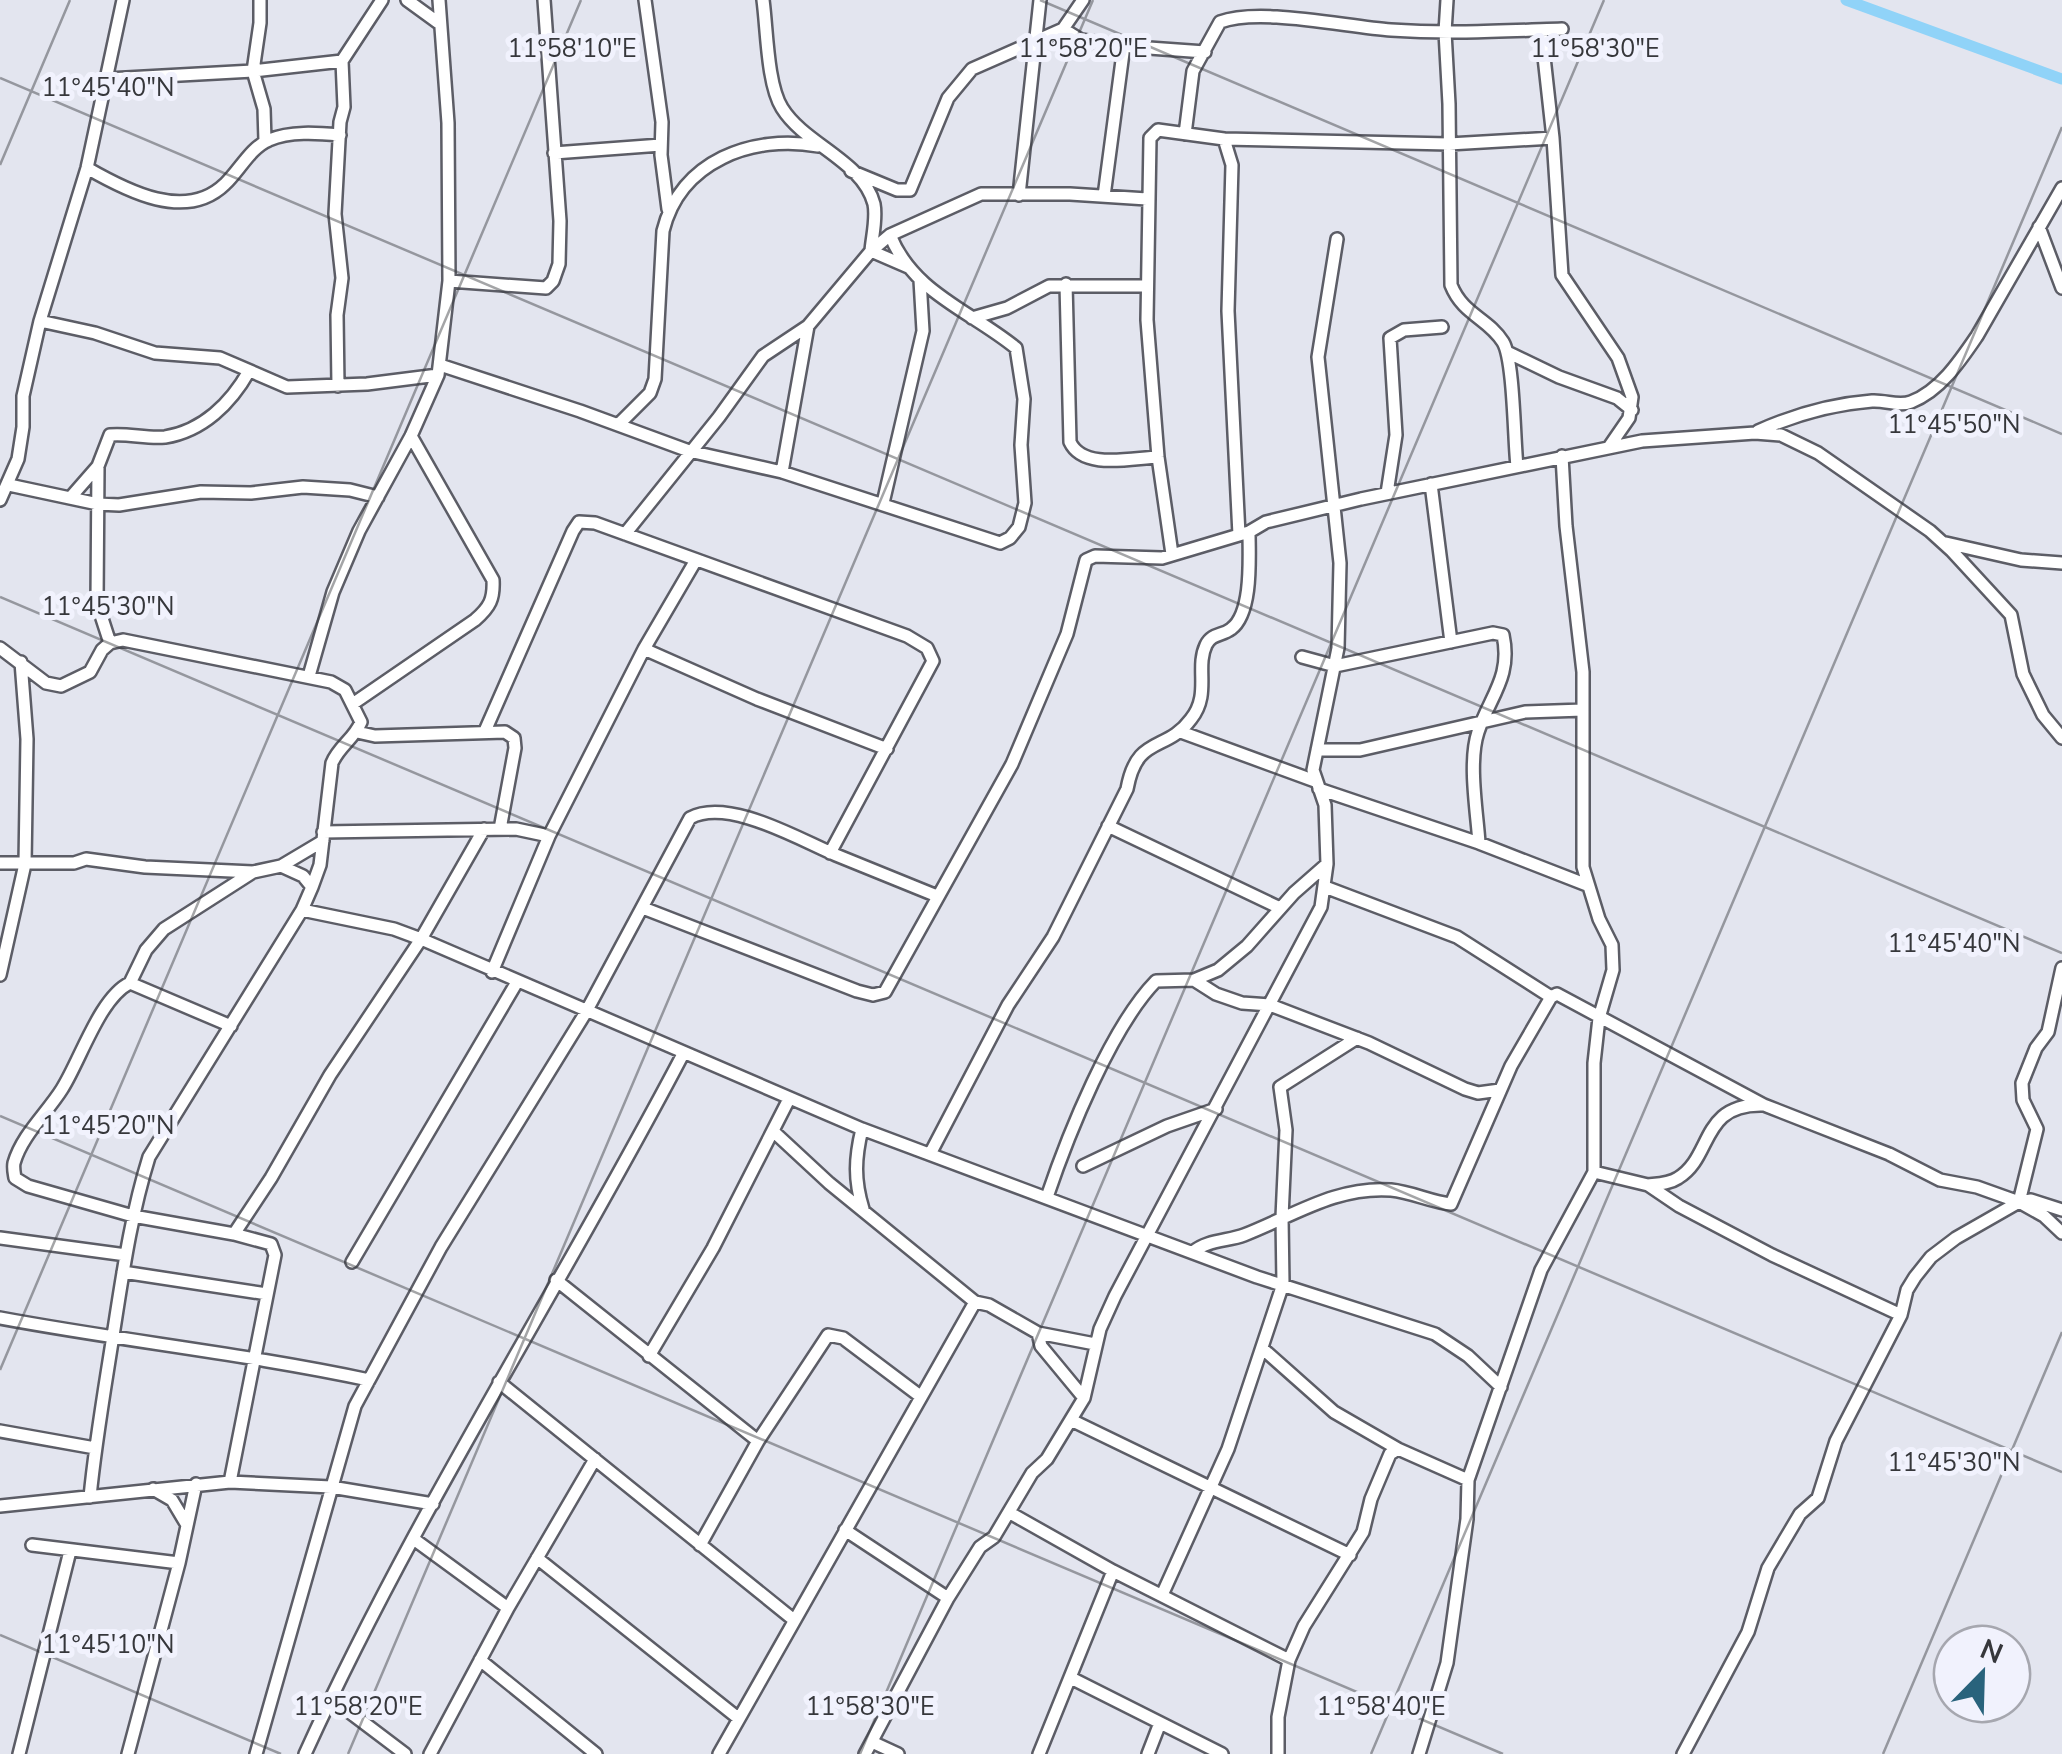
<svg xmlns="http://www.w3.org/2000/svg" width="2062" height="1754" font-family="'Nunito Sans',sans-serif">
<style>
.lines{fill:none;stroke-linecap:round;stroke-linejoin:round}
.canal{stroke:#90d3f8;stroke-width:11}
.minor-casing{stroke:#5c5d66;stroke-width:16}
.minor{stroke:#fff;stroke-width:11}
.ticks{fill:none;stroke:#36373b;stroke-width:2.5;stroke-opacity:0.45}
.ticks-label{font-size:25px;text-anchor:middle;fill:#36373b;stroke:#f1f2fd;stroke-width:10;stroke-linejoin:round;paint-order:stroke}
</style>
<rect width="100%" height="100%" fill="#e3e5ef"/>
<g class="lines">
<path class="canal" d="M1846 0 2062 79"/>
<defs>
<path id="minor" d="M260 0V23L253 71 264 109 265 141
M407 0 440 24
M645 0 662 122 661 155 668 209
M763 0C767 29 767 84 782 108 805 145 863 161 874 204 877 219 872 237 871 251
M1447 0 1445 32 1449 104 1451 285C1463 315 1488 318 1503 342 1514 360 1514 441 1517 466
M1063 29 1081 40 1121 46 1123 53 1104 196
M1541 30 1553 138 1562 275 1618 358 1632 397 1629 418 1609 447
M1121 46 1205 52
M108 79 253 71 342 61
M1185 134 1193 71 1220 22C1260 7 1346 27 1391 30 1448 34 1505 31 1562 29
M1224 139 1449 144 1553 138
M554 153 661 145
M87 168C127 191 186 222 225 184 239 171 251 147 269 140 290 131 317 133 340 135
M851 171 897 190H910L948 98 972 69 1063 29 1083 0
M1019 195 1040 0
M2039 227 2062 288
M871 251 908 267
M449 281 546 288 553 281 559 264 560 221 544 0
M1066 284 1070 442C1083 470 1131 458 1158 457
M972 318 1007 308 1049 286H1145
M40 321 95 333 155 353 220 358 287 387 367 384 438 375
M1507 352 1559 377 1617 398 1632 410
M440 365 580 411 689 451 782 472 1000 543 1010 538 1019 527 1025 503 1021 445 1024 399 1016 348C971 311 913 293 890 235
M338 386 337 315 342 278 335 214 340 122 344 107 342 61 382 0
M619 424 650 393 655 379 663 231C680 161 753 134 818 146
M1758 431C1794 415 1833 404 1872 401 1886 400 1898 407 1911 402 1940 391 1960 361 1977 336L2062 188
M782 472 808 326
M1431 484 1451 642
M9 485 98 504 119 505 201 492 251 493 303 487 350 490 378 497
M1387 493 1396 435 1390 338 1404 330 1442 327
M70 498 98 466
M0 500 18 459 23 427V396L40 321 87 168 123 0
M883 503 923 331 920 280
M625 534 719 417 763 356 808 326 871 251 890 235 981 194H1070L1147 199
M1946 543 2021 560 2062 563
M1172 554 1158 457 1147 320 1150 138 1158 130 1224 139 1232 165 1228 311 1239 535
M110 643 97 603 98 466 110 435C128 433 147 439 165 437 203 431 231 403 249 371
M0 648 46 683 61 686 90 672 102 650 110 643 123 640 331 682 345 690 361 722C354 739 339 746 332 763L320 865 312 887 302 910 149 1157C130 1218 122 1279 112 1342 104 1393 95 1445 90 1497
M644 649 757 699 887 749
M1302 657 1335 666 1493 633 1503 635C1512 677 1490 696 1478 732 1468 762 1477 812 1479 843
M309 676 333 592 359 531 411 436 438 375 449 281 448 123 439 0
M354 703 475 620C490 607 494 599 493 580L411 436
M485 731 573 531 579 522 595 523 907 636 927 648 933 661 830 853
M357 732 375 736 505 732 514 738 515 748 500 829
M1181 732 1315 781
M1317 750H1360L1525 712 1583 710
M1319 789 1479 843 1587 885
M1108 826 1280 908
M323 832 516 829 549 836 492 972
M549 836 644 649 696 560
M0 863H74L86 859 145 867 253 872 281 866 323 841
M281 866 303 876 312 887
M1325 887 1457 937 1551 997
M643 908 857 991 873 995 885 992 1012 764 1067 634 1086 560 1095 556 1162 558 1249 532 1266 522 1361 499 1642 441 1755 433 1781 435 1818 453 1930 531 1952 551 2011 615 2023 674 2043 715 2062 738
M302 910 394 929 421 939 862 1129 1257 1277 1435 1334 1468 1356 1501 1387
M0 975 25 864 27 739 21 662
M1194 980 1216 994 1242 1003 1270 1005 1369 1043 1465 1089 1478 1093 1500 1090
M130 983 146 950 164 929 253 872
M231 1026 130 983C100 997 80 1061 62 1089 47 1113 22 1135 14 1163 13 1168 14 1172 15 1178L28 1186 133 1216 234 1234 271 1178 330 1075 421 939 484 829
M862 1129C855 1158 854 1180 863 1209
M774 1132 829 1183 975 1302
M930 1154 1008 1005 1053 937 1127 789C1137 734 1166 753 1191 719 1211 694 1195 668 1206 645 1212 633 1222 636 1231 629 1253 613 1249 556 1249 532
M1083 1166 1167 1126 1216 1109
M1594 1172 1648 1185 1679 1206 1772 1255 1901 1315
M1648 1185C1658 1184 1669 1184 1678 1178 1713 1157 1700 1104 1762 1105
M1047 1197C1068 1135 1111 1027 1156 981L1194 980 1218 970 1247 946 1294 893 1327 864
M2019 1202 2037 1129 2023 1100 2022 1083 2036 1048 2048 1032 2062 968
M0 1238 126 1255
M1193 1252C1207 1240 1228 1241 1244 1235 1293 1216 1336 1186 1391 1190 1412 1192 1431 1202 1451 1204L1511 1066 1551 997 1557 994 1764 1105 1889 1154 1940 1180 1977 1187 2019 1202 2044 1216 2062 1233
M352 1262 517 982
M123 1272 267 1294
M556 1280 758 1441
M0 1318C123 1341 247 1354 369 1380
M1038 1333 1041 1346 1084 1398
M1263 1349 1334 1412 1398 1449 1468 1480
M649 1356 713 1248 789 1099
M499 1382 794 1620
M1071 1420 1350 1555
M0 1431 95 1448
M230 1482 275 1255 271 1244 234 1234
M153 1489 172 1500 187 1525
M0 1506 230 1482 331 1487 433 1504
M1010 1513 1113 1571 1289 1660
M845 1530 948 1598
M415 1540 508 1608
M32 1545 179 1563
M700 1545 758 1441 828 1335 843 1338 920 1396
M537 1558 738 1718
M1162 1595 1228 1449 1283 1284 1282 1217 1286 1130 1280 1087 1357 1038
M480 1660 596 1754
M1071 1678 1222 1754
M331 1698 405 1754
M872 1742 898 1754
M19 1754 70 1551
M128 1754 179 1563 196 1484
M256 1754 355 1406 441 1247 586 1012 690 818C728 797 800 840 836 855 870 869 903 882 937 896
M305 1754C415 1512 560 1289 683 1054
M430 1754 508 1608 595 1459
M719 1754 975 1302 989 1305 1038 1333 1095 1344
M865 1754 948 1598 980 1547 994 1537 1032 1473 1047 1459 1084 1398 1100 1329 1115 1296 1321 907 1327 864 1325 805 1313 770 1338 648 1340 563 1318 357 1337 239
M1039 1754 1113 1571
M1148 1754 1160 1723
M1278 1754V1717L1289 1660 1304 1626 1363 1532 1371 1499 1390 1454 1398 1449
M1419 1754 1447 1663 1467 1519 1468 1480 1541 1270 1594 1172V1063L1599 1018 1613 970 1612 945 1599 919 1583 867V672L1566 526 1562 456
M1683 1754 1748 1632 1768 1568 1800 1514 1818 1498 1836 1441 1901 1315 1907 1290 1915 1277 1931 1257 1956 1238 2019 1202 2031 1200 2062 1210"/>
</defs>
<use href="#minor" class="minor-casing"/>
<use href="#minor" class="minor"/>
</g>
<path class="ticks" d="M1040 0 2062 434M0 78 2062 953M0 165 70 0M0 597 2062 1472M0 1116 1503 1754M0 1370 581 0M0 1635 281 1754M348 1754 1093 0M860 1754 1604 0M1371 1754 2062 127M1883 1754 2062 1332"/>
<g class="ticks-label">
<text x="572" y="57">11°58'10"E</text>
<text x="1083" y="57">11°58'20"E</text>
<text x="1595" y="57">11°58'30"E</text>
<text x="108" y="96">11°45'40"N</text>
<text x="1954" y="433">11°45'50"N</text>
<text x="108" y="615">11°45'30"N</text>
<text x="1954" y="952">11°45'40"N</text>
<text x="108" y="1134">11°45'20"N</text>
<text x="1954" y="1471">11°45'30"N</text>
<text x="108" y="1653">11°45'10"N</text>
<text x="358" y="1715">11°58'20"E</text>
<text x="870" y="1715">11°58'30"E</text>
<text x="1381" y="1715">11°58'40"E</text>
</g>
<g transform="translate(1982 1674) rotate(23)"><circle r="48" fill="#f1f2fd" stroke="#a6a7af" stroke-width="2.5"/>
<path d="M0-8L18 38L0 25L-18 38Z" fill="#29637c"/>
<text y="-15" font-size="28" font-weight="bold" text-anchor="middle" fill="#36373b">N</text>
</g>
</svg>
